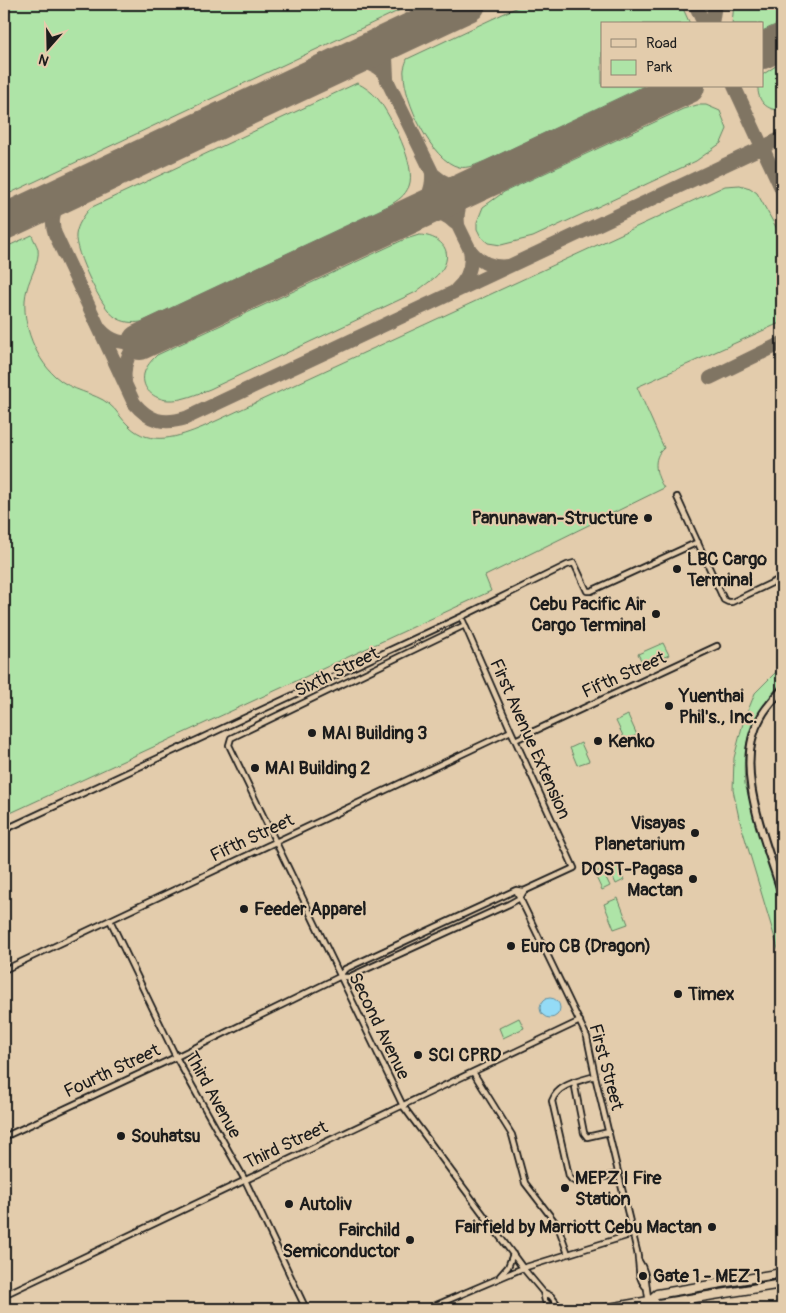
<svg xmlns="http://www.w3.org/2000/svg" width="786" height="1313" font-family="Pangolin,sans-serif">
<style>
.green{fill:#aee4a7;stroke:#658062}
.water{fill:#94dbf6;stroke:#648f9f}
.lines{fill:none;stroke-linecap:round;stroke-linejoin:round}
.taxiway{stroke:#807464;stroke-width:14}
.runway{stroke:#807464;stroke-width:36}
.street-casing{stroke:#1c1c1c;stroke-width:8}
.secondary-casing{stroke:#1c1c1c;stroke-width:10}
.primary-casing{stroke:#1c1c1c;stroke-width:11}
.street{stroke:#e3ccac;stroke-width:4.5}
.secondary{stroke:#e3ccac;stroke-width:6}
.primary{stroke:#e3ccac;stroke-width:8}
.poi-dot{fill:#1c1c1c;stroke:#e3ccac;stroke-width:2}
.labels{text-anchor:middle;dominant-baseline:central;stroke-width:4;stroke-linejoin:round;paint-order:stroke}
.poi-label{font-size:18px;font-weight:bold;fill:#1c1c1c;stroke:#e3ccac;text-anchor:start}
.street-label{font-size:18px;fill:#1c1c1c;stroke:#e3ccac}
</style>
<rect width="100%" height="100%" fill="#e3ccac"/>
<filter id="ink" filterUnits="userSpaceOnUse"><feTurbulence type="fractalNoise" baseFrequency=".02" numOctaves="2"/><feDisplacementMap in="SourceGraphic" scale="10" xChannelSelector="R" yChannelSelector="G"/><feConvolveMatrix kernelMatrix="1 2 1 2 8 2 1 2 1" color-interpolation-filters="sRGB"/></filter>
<g filter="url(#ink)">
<path class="green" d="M4 4H413L4 196Z
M524 4H681L690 24H602V86H644L485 161C477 164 468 169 459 167 431 161 404 100 404 74 403 69 406 63 407 59Z
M734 4H782V22L762 31V24H732Z
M782 62V110C767 111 757 101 758 86H762V75Z
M357 83C365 87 372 92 378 99 391 116 417 166 409 186 405 196 398 200 390 205L141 322C132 323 124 323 115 317 102 309 74 251 76 235 77 225 84 216 90 208Z
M697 105H706L720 111 727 129 721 143 696 161 533 237 501 245 488 243 481 237 477 229V222L483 207 504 192 683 109Z
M740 185 750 188 757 193 782 238V322L637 387 664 448C651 458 656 476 664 488L485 576 491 591 4 816V248L32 235C33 239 37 245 38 249 40 261 30 277 27 289 19 317 34 357 55 376 72 392 94 392 109 404 117 410 121 419 129 426 150 447 179 437 203 427L725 186Z
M419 235C438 235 454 249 443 268 437 278 424 285 416 292L210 389C197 394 182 401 168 400 154 399 141 389 144 374 146 366 152 360 157 355L403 240Z
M663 643 669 655 644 666 638 654Z
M782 666V682C753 715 741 740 745 784L782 910V962L739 818 733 790 734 758 743 723 755 693Z
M628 715 637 735 625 740 616 721Z
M581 743 589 761 577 765 570 748Z
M616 863 624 880 616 884 608 866Z
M602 869 610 886 602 890 594 873Z
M618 898 628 924 614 929 604 904Z
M519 1018 524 1028 503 1038 499 1028Z"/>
<path class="water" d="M540 1008a10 10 0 1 1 20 0a10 10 0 1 1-20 0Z"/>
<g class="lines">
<path class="taxiway" d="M695 4 704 24
M712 24 715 4
M347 61C361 59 372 62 383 72L470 250C480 263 492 268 508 266
M387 78 386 57 394 39
M734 86 782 190
M434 175C446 186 459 189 475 186
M71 191C56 202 49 217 55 234L134 403C149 421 163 425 186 418L782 138
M415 214C430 208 444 212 455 223
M415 214C427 202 433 190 432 174
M458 224C456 208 462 195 475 186
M456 290C468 279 473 266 470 250
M100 329C111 342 124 344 140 342
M710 378 782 343
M125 381C123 365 128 352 140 342"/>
<path class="runway" d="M762 51 782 42
M4 222 468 4
M140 342 687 86"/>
<defs>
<path id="street" d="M677 497 724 600 728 602H732L782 578
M465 625 231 738 229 745 403 1106 523 1268 543 1292 551 1296 561 1309
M515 740 717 646
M4 830 461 617 567 565 574 563 587 591H591L698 542
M516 890 587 1037 595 1076 635 1243C636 1248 638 1253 638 1259 640 1270 637 1276 645 1286
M110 920 176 1057 245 1180 306 1309
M4 970 511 731
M339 977H349L509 904 520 898 524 891
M473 1072 512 1135 525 1183 558 1226 568 1254
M595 1076C579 1081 558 1084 552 1101L569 1176 572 1180 576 1182 619 1174
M574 1082 584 1133 587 1137 609 1132
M4 1137 176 1057 339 977 345 969 516 890 524 891 574 868 511 731 463 621
M639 1261C648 1274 645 1286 649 1301
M500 1276 508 1267 513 1254
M543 1292 545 1301 552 1309
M4 1295 580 1021
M427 1309 523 1268 633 1234"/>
<path id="secondary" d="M782 690C775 698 766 707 761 717 731 766 767 843 782 894"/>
<path id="primary" d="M649 1301 657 1294 782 1273
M604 1309 649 1301 658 1304 782 1284"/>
</defs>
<use href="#street" class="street-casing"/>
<use href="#secondary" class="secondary-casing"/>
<use href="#primary" class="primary-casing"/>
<use href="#street" class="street"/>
<use href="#secondary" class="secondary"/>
<use href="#primary" class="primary"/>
</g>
</g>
<g class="poi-dot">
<circle cx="648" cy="518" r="5"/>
<circle cx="677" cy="569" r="5"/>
<circle cx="656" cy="614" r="5"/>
<circle cx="669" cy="706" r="5"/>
<circle cx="312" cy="733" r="5"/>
<circle cx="598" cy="741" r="5"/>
<circle cx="255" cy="768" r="5"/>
<circle cx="695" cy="833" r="5"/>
<circle cx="693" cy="879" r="5"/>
<circle cx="244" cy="909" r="5"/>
<circle cx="511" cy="946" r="5"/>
<circle cx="678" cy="994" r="5"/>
<circle cx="418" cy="1055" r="5"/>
<circle cx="121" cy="1136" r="5"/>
<circle cx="565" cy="1188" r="5"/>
<circle cx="289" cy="1204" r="5"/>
<circle cx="712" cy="1227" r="5"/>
<circle cx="410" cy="1240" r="5"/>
<circle cx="643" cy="1276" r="5"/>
</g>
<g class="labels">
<g class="poi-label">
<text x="638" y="518" text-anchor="end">Panunawan-Structure</text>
<text x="687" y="559">LBC Cargo<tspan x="687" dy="21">Terminal</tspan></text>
<text x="646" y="604" text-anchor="end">Cebu Pacific Air<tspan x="646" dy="21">Cargo Terminal</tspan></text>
<text x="679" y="696">Yuenthai<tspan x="679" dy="21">Phil's., Inc.</tspan></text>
<text x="322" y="733">MAI Building 3</text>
<text x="608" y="741">Kenko</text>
<text x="265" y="768">MAI Building 2</text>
<text x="685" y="823" text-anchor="end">Visayas<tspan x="685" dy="21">Planetarium</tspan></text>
<text x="683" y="869" text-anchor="end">DOST-Pagasa<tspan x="683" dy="21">Mactan</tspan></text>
<text x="254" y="909">Feeder Apparel</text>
<text x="521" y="946">Euro CB (Dragon)</text>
<text x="688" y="994">Timex</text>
<text x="428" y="1055">SCI CPRD</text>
<text x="131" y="1136">Souhatsu</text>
<text x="575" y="1178">MEPZ I Fire<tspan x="575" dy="21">Station</tspan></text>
<text x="299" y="1204">Autoliv</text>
<text x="702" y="1227" text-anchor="end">Fairfield by Marriott Cebu Mactan</text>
<text x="400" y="1230" text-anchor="end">Fairchild<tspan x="400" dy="21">Semiconductor</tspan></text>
<text x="653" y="1276">Gate 1 - MEZ 1</text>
</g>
<g class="street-label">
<text transform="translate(337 672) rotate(-26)">Sixth Street</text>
<text transform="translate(624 675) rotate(-24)">Fifth Street</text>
<text transform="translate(530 739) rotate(66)">First Avenue Extension</text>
<text transform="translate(252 838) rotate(-25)">Fifth Street</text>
<text transform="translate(379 1026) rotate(64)">Second Avenue</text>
<text transform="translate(606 1067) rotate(75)">First Street</text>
<text transform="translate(112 1071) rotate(-25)">Fourth Street</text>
<text transform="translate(213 1095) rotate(61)">Third Avenue</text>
<text transform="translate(286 1145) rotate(-25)">Third Street</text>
</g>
</g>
<rect width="786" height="1313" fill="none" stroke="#e3ccac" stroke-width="20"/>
<rect x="10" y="10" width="766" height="1293" fill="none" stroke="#1c1c1c" stroke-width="2" filter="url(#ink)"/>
<rect x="601" y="22" width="162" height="65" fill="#e3ccac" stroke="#938672"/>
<rect x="611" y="39" width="25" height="8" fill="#e3ccac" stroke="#938672"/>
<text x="646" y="48" font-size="15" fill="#1c1c1c">Road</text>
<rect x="611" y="60" width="25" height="15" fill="#aee4a7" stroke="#938672"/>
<text x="646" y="72" font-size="15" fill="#1c1c1c">Park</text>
<g transform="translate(48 48) rotate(200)" stroke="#e3ccac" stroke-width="4" paint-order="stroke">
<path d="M0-4L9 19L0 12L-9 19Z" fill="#1c1c1c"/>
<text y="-8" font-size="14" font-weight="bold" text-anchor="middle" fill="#1c1c1c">N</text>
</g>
</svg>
